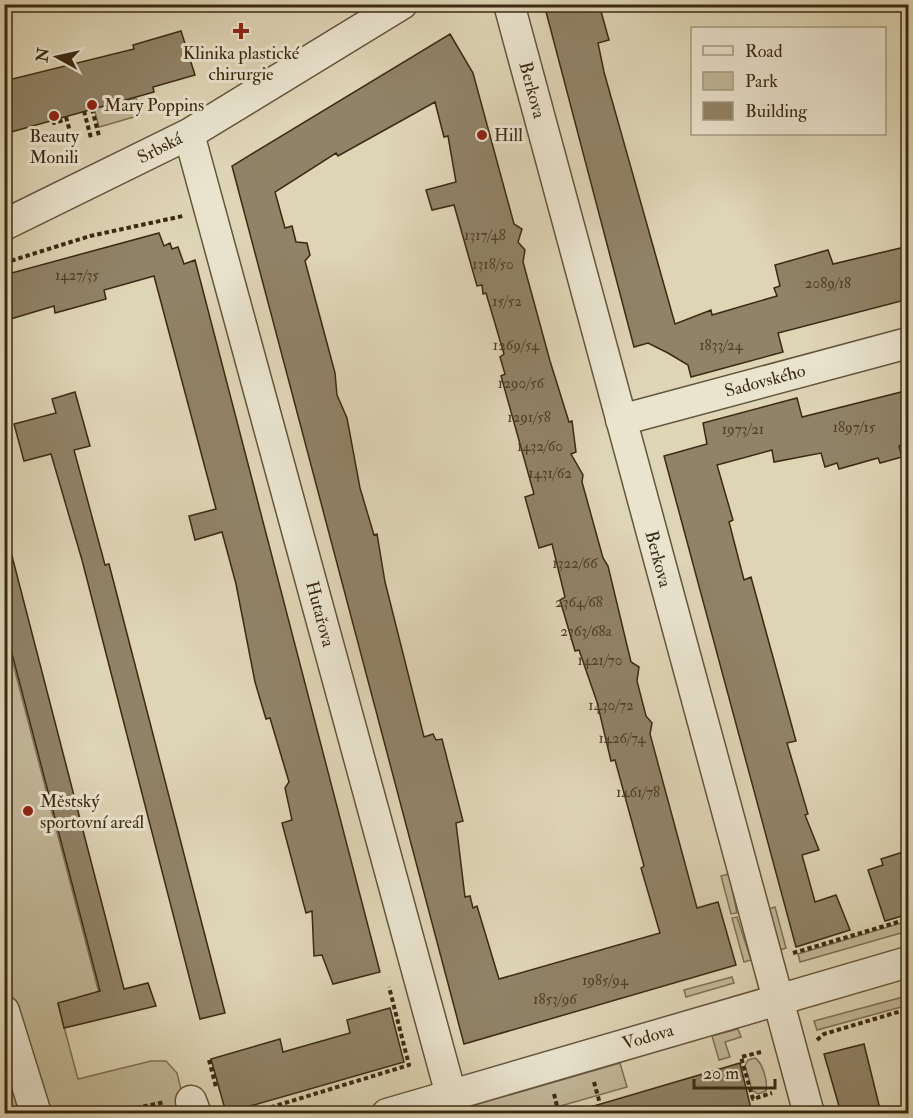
<svg xmlns="http://www.w3.org/2000/svg" width="913" height="1118" font-family="'IM FELL Double Pica',serif">
<style>
.green{fill:#c2b899;stroke:#7e7156;stroke-width:1.5}
.building{fill:#908367;stroke:#3b2a12;stroke-width:1.5;fill-rule:evenodd}
.lines{fill:none;stroke-linecap:round;stroke-linejoin:round}
.minor-casing{stroke:#64553b;stroke-width:33}
.path{stroke:#3b2a12;stroke-width:4;stroke-dasharray:4.5 3;stroke-linecap:butt}
.minor{stroke:#eae4cf;stroke-width:30}
.poi-dot{fill:#8f2418;stroke:#eae4cf;stroke-width:2}
.labels{text-anchor:middle;dominant-baseline:central;stroke-width:6;stroke-linejoin:round;paint-order:stroke}
.number-label{font-size:15px;fill:#504027}
.poi-label{font-size:18px;fill:#3b2a12;stroke:#eae4cf;text-anchor:start}
.street-label{font-size:18px;fill:#3b2a12;stroke:#eae4cf}
</style>
<rect width="100%" height="100%" fill="#ded5b5"/>
<filter id="stains"><feTurbulence type="fractalNoise" baseFrequency=".00333" numOctaves="4"/><feColorMatrix values="0 0 0 0 .2 0 0 0 0 .09 0 0 0 0 .02 0 0 0 .5 -.17"/></filter>
<radialGradient id="worn" r=".72"><stop offset=".6" stop-color="#630" stop-opacity="0"/><stop offset="1" stop-color="#630" stop-opacity=".3"/></radialGradient>
<path class="green" d="M136 98 141 115 99 127 94 108Z
M4 629 99 993 58 1004 78 1079 151 1061H166L177 1073 187 1113H5Z
M729 874 737 913 731 914 721 876Z
M775 907 786 948 780 950 769 909Z
M737 917 751 960 744 962 732 918Z
M908 921V931L800 962 798 954Z
M732 977 734 983 686 997 684 990Z
M903 997 905 1006 817 1030 814 1021Z
M738 1029 741 1037 725 1042 730 1057 719 1060 712 1036Z
M755 1058C763 1063 768 1082 766 1091L758 1094 752 1090 745 1066 748 1060Z
M620 1063 627 1087 536 1113H447Z"/>
<path class="building" d="M544 4H599L609 40 598 43 604 72 675 324 711 310 712 315 777 296 774 288 780 286 775 265 828 250 833 264 909 246V299L778 333 783 352 691 377 688 365 668 353 648 343 634 347Z
M181 31 195 75 153 87 154 92 4 134V81L134 49 133 45Z
M450 34 473 73 514 224 522 229 518 242 525 250 523 262 550 361 569 422 572 421 576 452 571 454 583 475 582 482 603 558 608 566 631 662 639 667 637 681 646 716 652 723 650 734 697 908 718 902 736 965 464 1044 232 166ZM435 102 444 137 448 136 456 182 426 190 432 210 454 205 477 286 482 285 483 294 486 293 504 354 500 357 505 374 501 376 534 494 525 497 539 548 552 544 565 597 560 600 575 651 579 650 597 702 611 761 615 760 644 866 641 868 660 933 499 979 477 906 473 908 470 896 465 897 456 823 463 821 442 739 436 740 433 734 424 737 385 582 377 534 374 535 360 488 347 418 337 395 335 373 305 261 310 255 307 243 296 242 292 226 285 228 275 192 336 153 338 156Z
M159 233 164 246 170 243 172 249 178 247 184 264 195 260 380 972 333 984 322 955 314 956 312 911 306 913 282 823 292 820 285 788 289 782 270 718 266 719 255 682 236 584 222 532 195 540 189 516 216 509 154 276 104 290 106 299 55 313 54 306 4 321V275Z
M909 390V443L899 446 902 457 880 463 878 458 839 469 837 463 825 467 821 453 774 462 772 450 717 465 733 520 729 522 744 580 751 577 796 741 787 743 808 814 805 815 819 850 802 855 815 902 836 895 850 930 796 947 664 456 707 444 703 423 797 398 802 417Z
M75 392 90 446 74 450 105 565 109 564 225 1013 200 1019 82 560 51 454 24 461 14 424 56 413 52 399Z
M12 556 124 989 148 983 156 1006 64 1028 58 1003 100 991 4 623V557Z
M909 850V914L885 921 868 870 883 865 881 859Z
M390 1008 404 1062 226 1113 211 1059 280 1039 283 1052 350 1033 347 1020Z
M864 1044 880 1109 862 1113H841L824 1054Z
M740 1063 752 1113H588L587 1108Z"/>
<g class="lines">
<defs>
<path id="minor" d="M509 4 809 1114
M189 134 451 1095
M4 225 189 134 402 4
M621 420 908 343
M4 1011 36 1114
M191 1101 196 1114
M387 1114 908 962"/>
</defs>
<use href="#minor" class="minor-casing"/>
<path class="path" d="M430 10 440 4
M92 109 99 136
M84 111 91 138
M66 117 73 143
M53 120 54 123 67 119
M4 263 90 236 183 216
M793 953 908 919
M817 1040 824 1034 908 1009
M761 1052 741 1057 753 1099 772 1093
M209 1060 216 1087
M594 1082 600 1104
M554 1094 559 1114
M136 1108 165 1102
M249 1114 409 1065 389 987"/>
<use href="#minor" class="minor"/>
</g>
<g class="poi-dot">
<path d="M238 22h6v6h6v6h-6v6h-6v-6h-6v-6h6z"/>
<circle cx="92" cy="105" r="6"/>
<circle cx="54" cy="116" r="6"/>
<circle cx="482" cy="135" r="6"/>
<circle cx="28" cy="811" r="6"/>
</g>
<g class="labels">
<g class="number-label">
<text x="485" y="235">1317/48</text>
<text x="493" y="264">1318/50</text>
<text x="77" y="275">1427/35</text>
<text x="828" y="283">2089/18</text>
<text x="507" y="301">15/52</text>
<text x="516" y="345">1269/54</text>
<text x="721" y="345">1833/24</text>
<text x="521" y="383">1290/56</text>
<text x="529" y="417">1291/58</text>
<text x="854" y="427">1897/15</text>
<text x="743" y="429">1973/21</text>
<text x="540" y="446">1432/60</text>
<text x="550" y="473">1431/62</text>
<text x="575" y="563">1322/66</text>
<text x="579" y="602">2364/68</text>
<text x="586" y="631">2363/68a</text>
<text x="600" y="660">1421/70</text>
<text x="611" y="705">1430/72</text>
<text x="622" y="738">1426/74</text>
<text x="638" y="792">1461/78</text>
<text x="605" y="980">1985/94</text>
<text x="555" y="999">1853/96</text>
</g>
<g class="poi-label">
<text x="241" y="53" text-anchor="middle">Klinika plastické<tspan x="241" dy="21">chirurgie</tspan></text>
<text x="104" y="105">Mary Poppins</text>
<text x="494" y="135">Hill</text>
<text x="54" y="136" text-anchor="middle">Beauty<tspan x="54" dy="21">Monili</tspan></text>
<text x="40" y="801">Městský<tspan x="40" dy="21">sportovní areál</tspan></text>
</g>
<g class="street-label">
<text transform="translate(532 90) rotate(75)">Berkova</text>
<text transform="translate(160 148) rotate(-27)">Srbská</text>
<text transform="translate(765 381) rotate(-15)">Sadovského</text>
<text transform="translate(658 559) rotate(75)">Berkova</text>
<text transform="translate(320 614) rotate(75)">Hutařova</text>
<text transform="translate(648 1037) rotate(-16)">Vodova</text>
</g>
</g>
<rect width="913" height="1118" fill="none" stroke="#ded5b5" stroke-width="24"/>
<rect x="6" y="6" width="901" height="1106" fill="none" stroke="#3b2a12" stroke-width="3"/>
<rect x="12" y="12" width="889" height="1094" fill="none" stroke="#3b2a12" stroke-width="1.5"/>
<rect x="691" y="27" width="195" height="108" fill="#eae4cf" stroke="#a49a83" stroke-width="1.5"/>
<rect x="703" y="46" width="30" height="9" fill="#eae4cf" stroke="#a49a83" stroke-width="1.5"/>
<text x="745" y="57" font-size="18" fill="#3b2a12">Road</text>
<rect x="703" y="72" width="30" height="18" fill="#c2b899" stroke="#a49a83" stroke-width="1.5"/>
<text x="745" y="87" font-size="18" fill="#3b2a12">Park</text>
<rect x="703" y="102" width="30" height="18" fill="#908367" stroke="#a49a83" stroke-width="1.5"/>
<text x="745" y="117" font-size="18" fill="#3b2a12">Building</text>
<g transform="translate(57 57) rotate(278)" stroke="#eae4cf" stroke-width="4.5" paint-order="stroke">
<path d="M0-4.5L10 22L0 15L-10 22Z" fill="#3b2a12"/>
<text y="-9" font-size="16" font-weight="bold" text-anchor="middle" fill="#3b2a12">N</text>
</g>
<path d="M694 1079v9h81v-9" fill="none" stroke="#3b2a12" stroke-width="3"/>
<text x="703" y="1079" font-size="18" fill="#3b2a12" stroke="#eae4cf" stroke-width="4.5" paint-order="stroke">20 m</text>
<rect width="100%" height="100%" filter="url(#stains)"/>
<rect width="100%" height="100%" fill="url(#worn)"/>
</svg>
